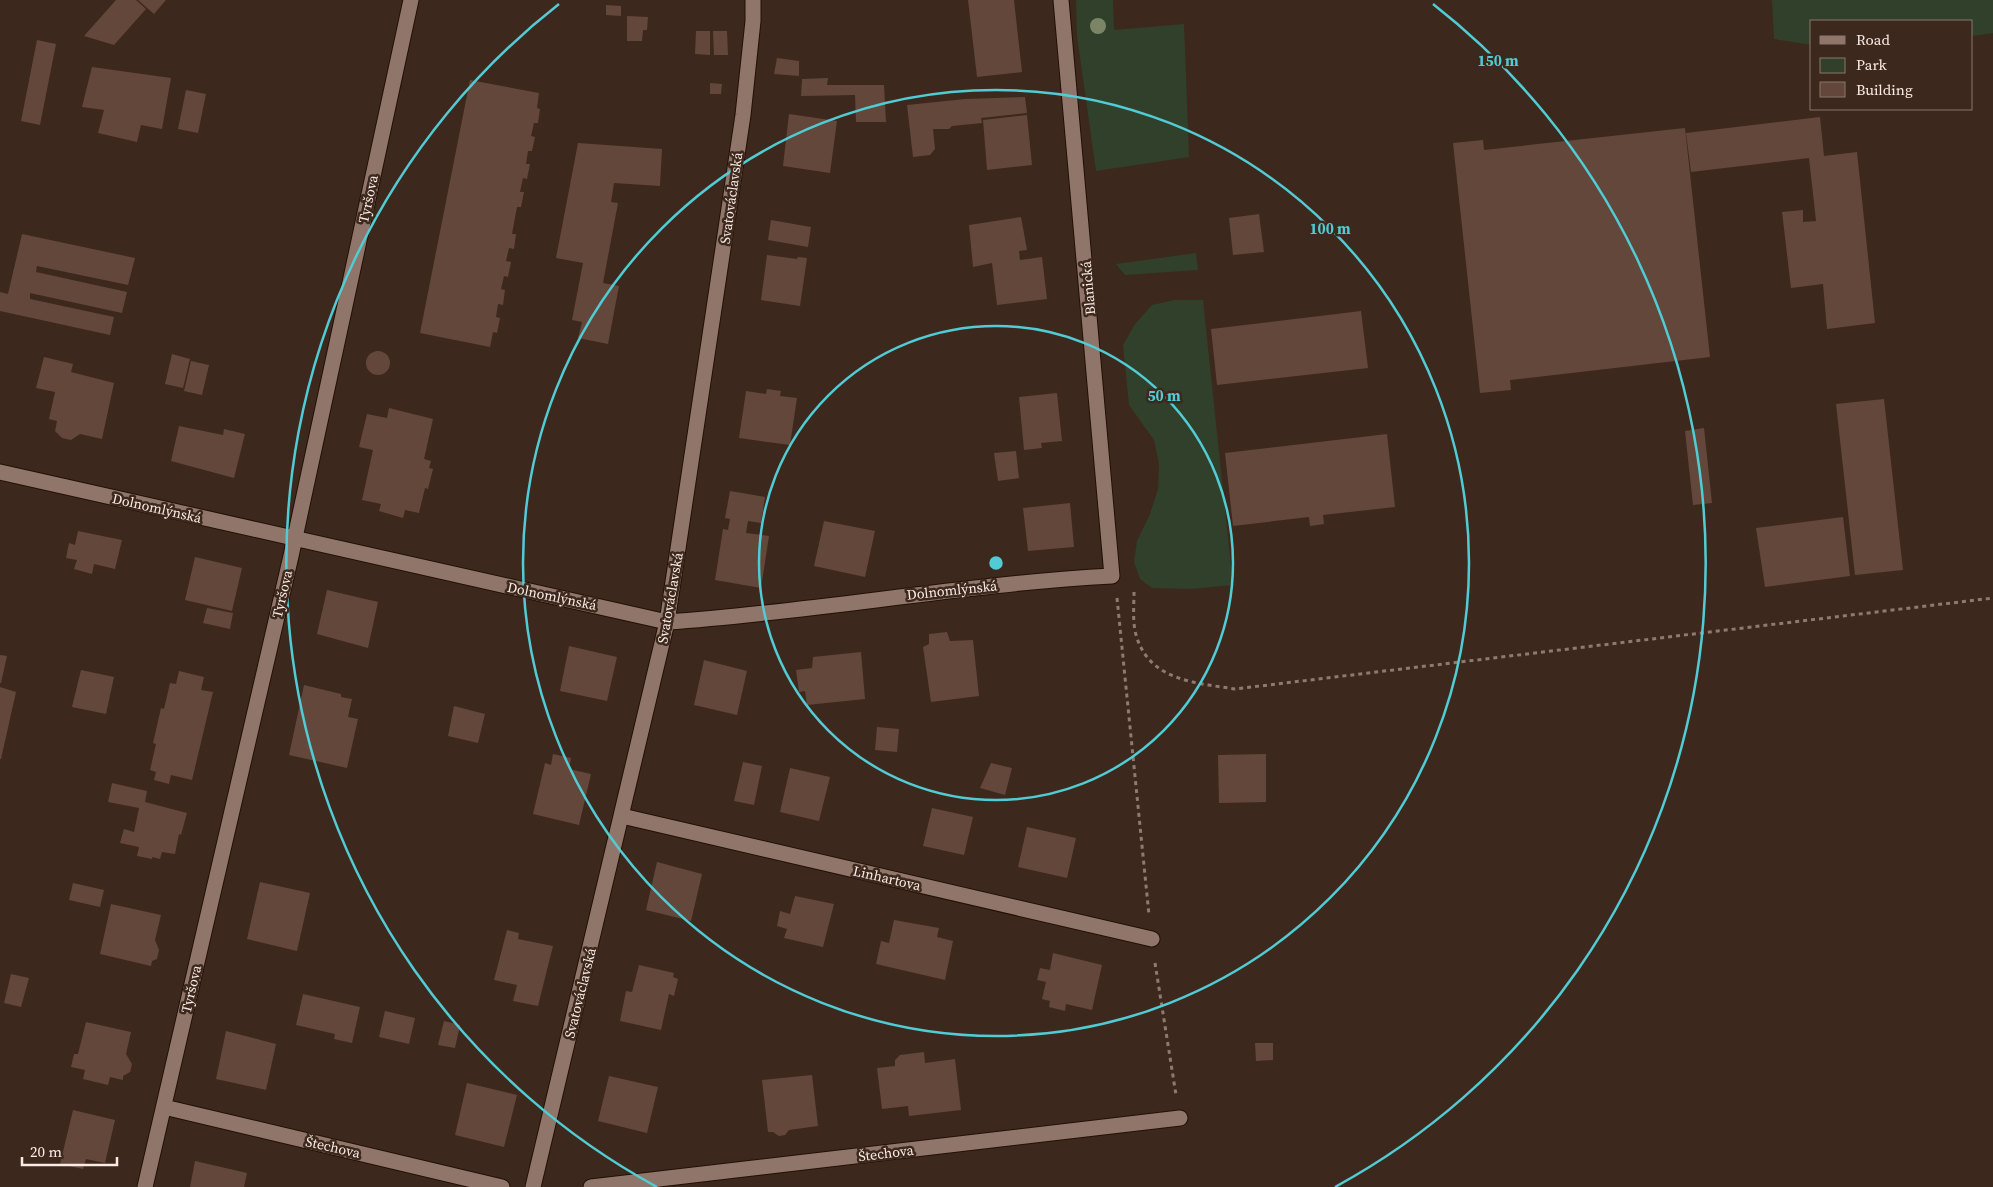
<svg xmlns="http://www.w3.org/2000/svg" width="1993" height="1187" font-family="'Source Serif 4',serif">
<style>
.green{fill:#30402b}
.building{fill:#63473a}
.lines{fill:none;stroke-linecap:round;stroke-linejoin:round}
.minor-casing{stroke:#231006;stroke-width:17}
.path{stroke:#8d7b71;stroke-width:3;stroke-dasharray:4 4;stroke-linecap:butt}
.minor{stroke:#90766a;stroke-width:15}
.tree{fill:#7b8566}
.ring{fill:none;stroke:#51ccd5;stroke-width:2.5}
.labels{text-anchor:middle;dominant-baseline:central;stroke-width:5;stroke-linejoin:round;paint-order:stroke}
.street-label{font-size:14px;fill:#faebe4;stroke:#3d281d}
.centre{fill:#51ccd5;stroke:#3d281d;stroke-width:2.5}
.ring-label{font-size:15px;text-anchor:middle;font-weight:bold;fill:#51ccd5;stroke:#3d281d;stroke-width:5;stroke-linejoin:round;paint-order:stroke}
</style>
<rect width="100%" height="100%" fill="#3d281d"/>
<path class="green" d="M1076 0H1113L1114 30 1184 24 1189 157 1096 171 1077 36Z
M1772 0H1993V33L1972 36V21H1812V45L1774 39Z
M1196 253 1198 270 1125 275 1116 264Z
M1174 300H1203L1233 585 1191 589 1152 588 1140 579 1134 562 1137 541 1150 514 1158 489 1159 464 1154 440 1129 405 1123 345 1135 324 1152 305Z"/>
<path class="building" d="M116 0H136L146 9 114 45 84 36Z
M138 0H166L154 14Z
M968 0H1014L1022 72 977 77Z
M606 5 621 6V16L606 15Z
M627 16 648 17 647 30H643L642 41H627Z
M696 31H710V55L695 54Z
M713 31H727L728 55H714Z
M37 40 56 44 40 125 21 121Z
M777 58 799 61V76L774 74Z
M92 67 171 78 162 129 141 125 137 142 98 133 104 110 82 107Z
M828 78 827 85H884L886 122H856L855 95 801 96 802 79Z
M470 80 539 93 537 108 540 109 538 123H534L531 136 535 137 532 151H528L526 164H530L527 179 523 178 520 192H524L521 207H517L512 234H516L514 249 509 248 506 261 511 262 508 277 504 276 501 289 505 290 503 305 498 304 496 317 500 318 497 333 493 332 490 347 420 333Z
M710 83 722 84 721 94H710Z
M186 90 206 94 198 133 178 129Z
M1025 97 1027 113 981 118 982 123 952 126 949 129H933L935 149 930 155 913 157 907 105 965 99Z
M789 114 837 121 830 173 783 166Z
M1027 115 1032 165 987 170 983 120Z
M1820 117 1824 156 1857 152 1875 323 1827 329 1823 284 1791 288 1782 212 1803 210V222L1816 221 1809 158 1691 172 1686 133Z
M1685 128 1710 357 1510 380 1511 390 1480 393 1453 143 1483 140 1484 150Z
M578 143 662 149 660 186 614 183 611 202 618 203 603 283 619 286 608 344 578 338 582 322 572 320 583 263 556 258Z
M1259 214 1264 252 1233 255 1229 218Z
M1021 217 1027 250 1019 251 1020 260 1042 257 1047 299 997 305 992 263 973 267 969 225Z
M771 220 811 227 808 247 768 240Z
M22 234 135 258 128 285 37 266 36 272 127 292 122 313 30 293V299L114 317 110 335 0 311V292L8 294Z
M767 255 797 259 798 257 807 258 800 306 761 300Z
M1361 311 1368 368 1217 385 1211 329Z
M366 363a12 12 0 1 1 24 0a12 12 0 1 1-24 0Z
M172 354 190 359 183 388 165 384Z
M44 357 73 364 71 372 114 383 102 439 80 434 71 440 62 438 55 431 57 421 49 419 55 392 36 388Z
M191 361 209 365 202 395 184 391Z
M767 389 781 391 780 396 797 398 790 445 739 438 746 391 766 394Z
M1057 393 1062 441 1041 443 1042 448 1024 450 1019 397Z
M1884 399 1903 570 1855 575 1836 404Z
M389 408 433 419 424 459 431 461 429 468 433 469 428 489 425 488 419 513 405 510 403 518 379 511 381 504 362 500 373 450 359 447 367 414 387 418Z
M179 426 223 435 224 429 245 434 234 478 171 461Z
M1704 428 1712 503 1693 505 1685 431Z
M1387 434 1395 507 1323 515 1324 524 1310 526 1309 517 1233 526 1225 453Z
M1016 451 1019 478 998 481 994 453Z
M730 491 765 497 761 523 748 521 746 533 769 536 761 588 715 580 723 529 728 530 730 519 725 518Z
M1070 503 1074 547 1028 551 1023 508Z
M1843 517 1850 576 1765 587 1756 528Z
M824 521 875 531 865 577 814 566Z
M78 531 122 540 115 569 94 564 92 574 74 569 77 560 66 558 69 543 75 545Z
M195 557 242 568 232 611 185 600Z
M327 590 378 602 368 648 317 634Z
M207 608 233 613 230 629 203 623Z
M947 632 950 641 973 640 979 696 931 702 923 647 929 644V634Z
M569 646 617 657 607 701 560 691Z
M861 652 865 699 807 705 805 691 799 692 796 670 812 668 813 657Z
M0 655 7 656 1 683H0Z
M704 660 747 671 737 715 694 705Z
M81 670 114 677 106 714 72 707Z
M179 671 204 677 201 690 213 692 192 780 171 775 169 784 154 780 156 772 150 770 156 744 153 743 161 708 164 709 170 683 176 684Z
M304 685 341 694V697L352 699 348 717 358 719 347 768 289 755Z
M0 687 16 692 1 759H0Z
M454 706 485 714 478 743 448 736Z
M877 727 899 729 897 752 875 750Z
M553 754 571 758 569 769 591 774 579 825 533 814 545 763 551 765Z
M1266 754V802L1219 803 1218 755Z
M743 762 762 766 754 805 734 801Z
M991 763 1012 768 1005 795 980 788Z
M790 768 830 777 819 821 780 812Z
M112 783 147 791 145 802 187 813 181 835 179 834 175 854 162 852 160 859 152 857V859L137 856 139 847 120 843 124 829 134 832 139 808 108 802Z
M932 808 973 817 964 855 923 846Z
M1027 827 1076 838 1067 878 1018 867Z
M657 862 702 874 691 921 646 910Z
M260 882 310 893 297 951 247 939Z
M73 883 104 890 100 907 69 900Z
M795 896 834 904 823 947 784 938 787 929 777 926 780 911 790 914Z
M111 904 161 915 155 940 159 950 157 959 152 961 151 966 100 954Z
M894 920 939 928 937 937 953 941 945 980 876 964 881 941 889 943Z
M507 930 519 933 518 939 553 946 538 1006 513 1001 517 985 494 980Z
M1053 953 1102 965 1092 1010 1066 1004 1065 1011 1049 1007 1050 1001 1042 999 1046 982 1037 980 1040 968 1050 970Z
M639 965 674 973 673 977 678 979 674 996 669 994 661 1030 620 1021 626 991 632 992Z
M11 974 29 978 21 1007 4 1003Z
M303 994 360 1007 352 1043 334 1039 335 1034 296 1025Z
M385 1011 415 1018 409 1044 379 1037Z
M444 1021 460 1025 455 1048 438 1045Z
M86 1022 131 1032 126 1054 132 1064 130 1072 123 1076V1080L110 1077 108 1085 83 1079 85 1070 71 1067 74 1054H78Z
M226 1031 276 1044 266 1090 216 1079Z
M1255 1043H1273V1060L1256 1061Z
M924 1052 925 1063 955 1059 961 1110 909 1116 908 1106 882 1109 877 1068 895 1066V1060L900 1055Z
M812 1075 818 1126 789 1130 785 1135 779 1136 773 1132H768L762 1080Z
M609 1076 658 1087 647 1133 598 1121Z
M467 1083 517 1095 504 1147 455 1135Z
M73 1110 115 1120 105 1163 86 1159 83 1169 60 1164Z
M195 1161 247 1173 244 1187H190Z"/>
<g class="lines">
<defs>
<path id="minor" d="M0 472 667 622C816 612 963 584 1112 576L1061 0
M622 816 1152 939
M164 1107 502 1187
M145 1187 291 556 411 0
M533 1187 667 622 743 115 753 21V0
M591 1187 1180 1118"/>
</defs>
<use href="#minor" class="minor-casing"/>
<path class="path" d="M1134 592C1134 606 1132 624 1137 638 1151 681 1197 683 1235 689L1993 598
M1117 598 1149 915
M1155 963 1176 1095"/>
<use href="#minor" class="minor"/>
</g>
<circle class="tree" cx="1098" cy="26" r="8"/>
<g class="ring">
<circle cx="996" cy="563" r="237"/>
<circle cx="996" cy="563" r="473"/>
<path d="M657 1187A710 710 0 0 1 559 4M1433 4A710 710 0 0 1 1335 1187"/>
</g>
<g class="labels">
<g class="street-label">
<text transform="translate(731 198) rotate(-82)">Svatováclavská</text>
<text transform="translate(368 199) rotate(-78)">Tyršova</text>
<text transform="translate(1088 288) rotate(-95)">Blanická</text>
<text transform="translate(157 508) rotate(13)">Dolnomlýnská</text>
<text transform="translate(952 590) rotate(-6)">Dolnomlýnská</text>
<text transform="translate(282 594) rotate(-77)">Tyršova</text>
<text transform="translate(552 596) rotate(12)">Dolnomlýnská</text>
<text transform="translate(670 598) rotate(-80)">Svatováclavská</text>
<text transform="translate(887 878) rotate(13)">Linhartova</text>
<text transform="translate(191 989) rotate(-77)">Tyršova</text>
<text transform="translate(580 993) rotate(-76)">Svatováclavská</text>
<text transform="translate(333 1147) rotate(13)">Štechova</text>
<text transform="translate(886 1153) rotate(-7)">Štechova</text>
</g>
</g>
<circle cx="996" cy="563" r="8" class="centre"/>
<g class="ring-label">
<text x="1498" y="66">150 m</text>
<text x="1330" y="234">100 m</text>
<text x="1164" y="401">50 m</text>
</g>
<rect x="1810" y="20" width="162" height="90" fill="#3d281d" stroke="#89766d"/>
<rect x="1820" y="36" width="25" height="8" fill="#90766a" stroke="#89766d"/>
<text x="1856" y="45" font-size="15" fill="#faebe4">Road</text>
<rect x="1820" y="58" width="25" height="15" fill="#30402b" stroke="#89766d"/>
<text x="1856" y="70" font-size="15" fill="#faebe4">Park</text>
<rect x="1820" y="82" width="25" height="15" fill="#63473a" stroke="#89766d"/>
<text x="1856" y="95" font-size="15" fill="#faebe4">Building</text>
<path d="M22 1157v8h95v-8" fill="none" stroke="#faebe4" stroke-width="2.5"/>
<text x="30" y="1157" font-size="15" fill="#faebe4" stroke="#3d281d" stroke-width="4" paint-order="stroke">20 m</text>
</svg>
